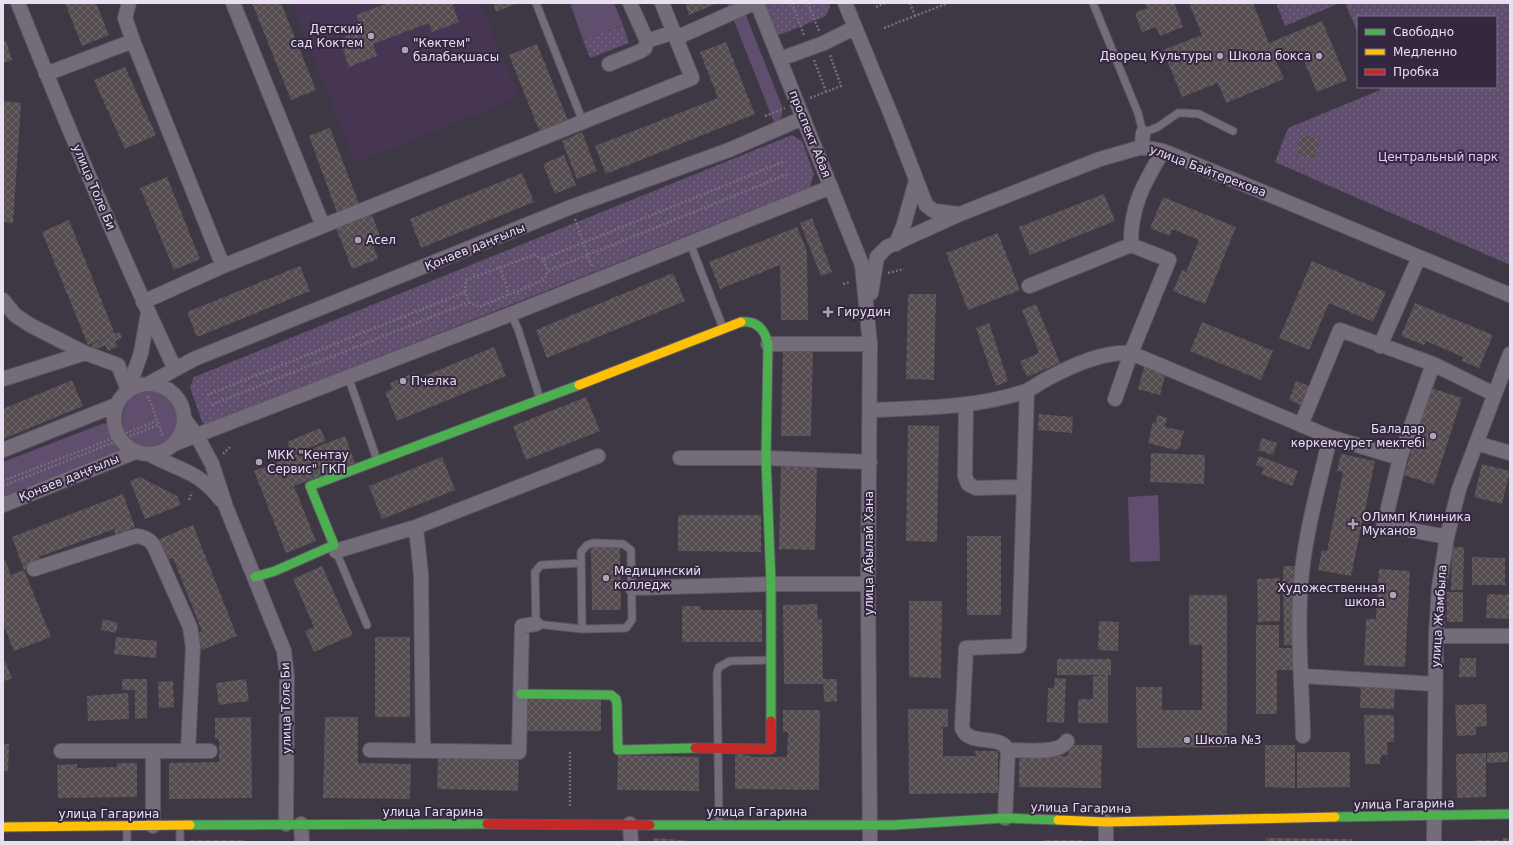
<svg xmlns="http://www.w3.org/2000/svg" width="1513" height="845" font-family="'DejaVu Sans',sans-serif">
<style>
.built{fill:#463653}
.green{fill:#604e6f}
.park{fill:url(#park-dots)}
.building{fill:url(#building-cross-hatch)}
.lines{fill:none;stroke-linecap:round;stroke-linejoin:round}
.lane-casing{stroke:#5c5662;stroke-width:9}
.street-casing{stroke:#5c5662;stroke-width:16}
.fast-casing{stroke:#5c5662;stroke-width:11}
.slow-casing{stroke:#5c5662;stroke-width:11}
.jam-casing{stroke:#5c5662;stroke-width:11}
.path{stroke:#746e78;stroke-width:2.5;stroke-dasharray:2 2;stroke-linecap:butt}
.lane{stroke:#746d79;stroke-width:7}
.street{stroke:#746d79;stroke-width:14}
.fast{stroke:#4caf50;stroke-width:9}
.slow{stroke:#ffc107;stroke-width:9}
.jam{stroke:#c62828;stroke-width:9}
.poi-dot{fill:#aca5b4;stroke:#342740;stroke-width:1.5}
.labels{text-anchor:middle;dominant-baseline:central;stroke-width:4;stroke-linejoin:round;paint-order:stroke}
.poi-label{font-size:12px;fill:#e8e0f0;stroke:#342740;text-anchor:start}
.street-label{font-size:12px;fill:#e8e0f0;stroke:#342740}
.park-label{font-size:12px;fill:#e4cafc;stroke:#342740}
</style>
<defs>
<pattern id="park-dots" width="8" height="8" patternUnits="userSpaceOnUse"><rect width="8" height="8" fill="#604e6f"/><path d="M2 2h.1M6 6h.1" fill="none" stroke="#776784" stroke-width="1.8" stroke-linecap="round"/></pattern>
<pattern id="building-cross-hatch" width="8" height="8" patternUnits="userSpaceOnUse"><rect width="8" height="8" fill="#554d50"/><path d="M0 0l8 8M0 8l8-8" fill="none" stroke="#6d666a"/></pattern>
</defs>
<rect width="100%" height="100%" fill="#3e3744"/>
<path class="built" d="M291 3H480L519 97 356 163Z"/>
<path class="green" d="M570 3H614L623 25 583 40Z
M727 3H741L782 106V116L775 125Z
M122 420a29 29 0 1 1 58 0a29 29 0 1 1-58 0Z
M104 423 109 426 118 449 114 457 3 502V462Z
M1158 495 1160 561 1130 562 1128 497Z"/>
<path class="park" d="M756 3H829L830 7 826 16 782 34 774 35Z
M1276 3H1340L1285 26Z
M1345 3H1510V265L1275 162 1288 128 1380 90 1379 87H1496V17H1358V33Z
M623 25 629 43 590 58 583 40Z
M792 135 802 141 814 174 810 187 205 425 202 422 190 387 194 377Z"/>
<path class="building" d="M65 3H96L109 35 82 46Z
M252 3H281L316 90 291 100Z
M388 3H422L423 5 429 3H452L459 22 432 32 429 23 373 44 377 56 349 67 339 39 362 30 356 15Z
M493 3H518L496 12Z
M685 3H718L689 15Z
M1145 3H1174L1183 27 1160 36 1156 27 1142 32 1135 13 1147 8Z
M1189 3H1253L1269 43 1322 21 1347 80 1317 92 1300 51 1276 61 1284 79 1226 103 1218 83 1182 97 1163 50 1202 35Z
M6 41 12 60 3 63V42Z
M726 42 755 114 606 174 595 146 718 98 700 52Z
M537 44 569 123 541 135 509 55Z
M125 67 156 135 125 149 94 80Z
M3 101 21 103 13 223 3 222Z
M330 128 361 209 339 218 309 136Z
M582 132 597 171 577 179 562 141Z
M1301 135 1319 139 1314 159 1296 155Z
M564 155 576 185 555 194 543 164Z
M522 173 534 202 421 248 410 219Z
M167 177 200 259 174 270 140 188Z
M1104 194 1115 221 1030 255 1019 227Z
M1163 197 1236 227 1205 304 1173 291 1182 270 1186 272 1199 240 1172 229 1170 236 1150 228Z
M372 215 381 239 372 242 378 259 352 269 336 228Z
M812 218 832 272 821 276 800 223Z
M69 220 115 334 88 345 42 232Z
M797 227 807 251 808 320H781L780 265 720 289 709 262Z
M998 233 1020 290 968 310 946 253Z
M1312 261 1386 292 1373 322 1329 303 1309 350 1279 338Z
M300 266 310 291 197 337 187 312Z
M673 273 685 301 547 358 536 330Z
M908 294H936L934 380 906 379Z
M1415 303 1493 335 1479 368 1462 361 1463 357 1426 341 1424 345 1401 336Z
M1036 304 1060 363 1027 377 1020 361 1039 353 1022 310Z
M1202 322 1273 351 1261 380 1190 351Z
M989 323 1008 381 996 386 976 328Z
M119 332 122 338 115 341 118 346 108 351 105 345 93 351 91 345Z
M494 347 506 376 397 421 385 392 392 389 390 383 414 373 417 379Z
M783 347 813 348 811 436H781Z
M1145 364 1162 369 1161 374 1165 375 1160 395 1138 389Z
M72 380 83 406 3 439V409Z
M1296 381 1309 386 1301 405 1289 400Z
M1431 388 1462 398 1434 485 1404 475Z
M586 397 600 431 526 460 513 426Z
M1039 414 1073 417 1072 433 1038 430Z
M1157 415 1167 418 1165 427 1184 431 1180 447 1175 450 1148 443 1153 422 1156 423Z
M908 425 939 426 937 542 906 541Z
M320 428 326 441 292 455 287 442Z
M345 436 355 463 294 486 316 541 286 553 254 471Z
M1262 438 1277 443 1273 455 1258 450Z
M1151 453 1205 455 1204 484 1150 482Z
M1341 454 1375 461 1351 576 1318 570 1322 550 1327 551 1343 472 1337 471Z
M1259 456 1298 471 1292 486 1261 474 1264 468 1256 465Z
M442 457 455 490 382 519 369 486Z
M781 463 817 464 815 550 779 549Z
M1482 464 1510 471 1502 504 1474 497Z
M140 477 177 496 181 505 145 519 130 481Z
M123 494 135 527 116 535 114 529 39 557 41 563 24 570 12 537Z
M678 515H761V552L678 551Z
M193 525 237 636 202 650 195 634 202 631 173 558 167 560 159 539Z
M967 536H1001V615H967Z
M620 546 621 610H592L591 547Z
M1452 547H1464L1463 590H1451Z
M3 555 11 575 24 570 51 637 14 651 3 624Z
M1472 557 1505 558V585H1472Z
M322 566 353 635 314 652 305 631 314 627 293 579Z
M1283 566H1297V645H1284Z
M1379 569 1410 571 1405 667 1364 665 1366 619H1376Z
M1280 578V621L1258 622 1257 579Z
M1447 592H1463V622H1447Z
M1487 594 1510 595V619L1486 618Z
M1189 595H1227V747L1137 748 1136 687H1162V710H1202V645H1189Z
M909 601H942L941 678 909 677Z
M817 604 818 620 822 619 823 684H784L783 605Z
M682 606H701V610H762V642H682Z
M103 619 118 623 116 633 101 630Z
M1099 621 1119 622 1118 651 1098 650Z
M1256 625H1279V648H1297L1296 670H1277V714H1256Z
M116 637 157 641 156 658 114 654Z
M375 637H410V717H375Z
M1460 658H1476V677H1459Z
M1057 659H1111V675H1057Z
M5 661 12 678 3 682V662Z
M1108 675V723H1078V699H1093V676Z
M1055 678 1066 679 1064 723 1047 722 1048 688H1054Z
M122 679H147V718L135 719V690H122Z
M246 679 249 701 219 705 216 683Z
M823 679H837V701L824 702Z
M173 681 174 707 159 708 158 682Z
M1361 685 1395 686 1394 709 1360 708Z
M128 693 129 719 88 721 87 696Z
M601 697V731H527V698Z
M1486 704 1487 726 1476 727V735L1457 736 1455 705Z
M908 709H948V727H943V756H976L975 751H998V793L909 794Z
M783 710H820L819 790 735 789V753L755 757H787L788 732H783Z
M1364 715H1394V742H1387L1388 755H1381L1380 764H1365Z
M251 717 252 798 169 799V763L219 762V739H215V718Z
M325 717H358V763L411 764 410 799 323 798Z
M3 744H9L8 771H3Z
M1068 745H1102L1101 788 1019 787V751L1036 755 1068 756Z
M1265 745H1295V788L1265 787Z
M1297 752H1350V787L1297 788Z
M1508 752V762L1487 763V753Z
M1486 753V797L1457 798 1456 754Z
M519 754 518 791 437 789 438 757Z
M618 755 699 757V791L617 790Z
M117 763H137V797L58 798 57 765 77 764V768L117 767Z
M654 838 692 841V842H654Z
M1266 838 1352 839V842H1266Z
M1503 838H1510V842H1503Z
M191 840H244V842H191Z
M1044 840H1082V842H1044Z
M1474 840H1500V842H1474Z"/>
<g class="lines">
<defs>
<path id="lane" d="M536 3 583 122
M1093 3 1138 113 1143 133 1158 127 1178 113H1185L1199 114 1233 131
M690 243 723 328
M511 314 518 329 540 399
M348 376 377 460
M593 543 623 544 631 550 632 620 626 628 582 629 581 552 587 545Z
M335 549 367 625
M581 563 541 565 535 572 536 624 582 629
M719 824 717 673 719 667 730 661 769 660
M127 826V842
M180 826V842"/>
<path id="street" d="M18 3C67 126 118 249 175 369
M129 3 125 18 133 41 223 266
M233 3 323 226
M757 3 862 265 870 344 868 584 870 842
M845 3 894 122 926 205 934 211 959 214
M676 38 754 3
M647 41 674 32
M780 59 824 43 854 28
M609 64 641 51 645 48 647 41 630 3
M46 74 133 41
M1142 147 1143 133
M896 244 904 224 916 181
M1131 245C1130 207 1144 183 1163 151
M1029 286 1131 245 1169 260 1131 353 1115 399
M871 293 877 257 887 247 960 214 1031 186 1100 159 1142 147 1163 151 1263 192 1510 295
M3 300 15 315 30 325 85 353 118 365 128 390
M143 302 223 266 692 78 662 3
M768 344H870
M1380 346 1419 257
M1433 364 1400 458 1384 525 1447 537
M3 379 85 353
M150 383 194 359 571 207 729 150 803 118
M114 419a35 35 0 1 1 70 0a35 35 0 1 1-70 0Z
M128 390 141 353 148 313
M966 405 965 476 968 484 976 488 1023 487
M870 410C922 408 976 408 1026 391 1033 388 1039 383 1045 380 1069 367 1102 351 1131 353L1330 437 1400 458
M185 420 197 436 212 464 226 507 284 651 287 676 286 824
M1301 425 1340 330 1433 364 1494 394
M1476 443 1510 453
M174 444 511 314 831 187
M3 450 116 405
M149 454C180 471 198 470 221 500
M680 458H766L870 462
M3 505 135 452
M416 527 421 575 423 751
M336 551 416 527 598 456
M34 569 136 536C145 537 149 539 154 546L190 627 193 647 188 751
M632 588 771 584H868
M1436 636H1510
M1302 676 1435 684
M1303 736C1302 681 1296 625 1302 571 1307 526 1320 481 1330 437
M370 750 519 752 522 626 536 624
M1008 750C1023 750 1059 755 1067 741
M61 751H210
M153 751V826
M1005 818 1008 750C999 733 969 747 962 728L966 648 1019 646 1027 391
M1106 822V842
M301 824 302 842
M630 824 631 842
M1434 842 1436 636 1439 587 1447 537 1459 489 1510 354"/>
<path id="fast" d="M741 322C757 320 765 330 768 344L766 458 771 584V721
M255 577 275 571 334 545 310 486 579 385
M521 694 611 695 616 699 617 705 618 750 695 748
M1335 817 1510 814
M190 825 487 824
M650 825H894L1005 818 1058 820"/>
<path id="slow" d="M579 385 741 322
M1058 820 1106 822 1335 817
M3 827 190 825"/>
<path id="jam" d="M695 748 771 749V721
M487 824 650 825"/>
</defs>
<use href="#lane" class="lane-casing"/>
<use href="#street" class="street-casing"/>
<use href="#fast" class="fast-casing"/>
<use href="#slow" class="slow-casing"/>
<use href="#jam" class="jam-casing"/>
<path class="path" d="M792 3 804 35
M808 3 819 31
M910 3 915 16
M876 7 885 3
M884 28 948 3
M814 60 826 91
M810 98 841 86 830 55
M765 116 785 108
M783 162 543 259 548 271 788 174
M575 219 592 267
M500 267 509 295
M888 273 904 269
M843 284 850 282
M465 292 466 280 534 255 543 259
M469 302 479 307 544 280 548 271
M207 395 465 292 469 302 211 405
M148 396 163 436
M223 454 230 447
M3 481 157 421
M3 486 158 425
M189 500 192 492
M570 752V807"/>
<use href="#lane" class="lane"/>
<use href="#street" class="street"/>
<use href="#fast" class="fast"/>
<use href="#slow" class="slow"/>
<use href="#jam" class="jam"/>
</g>
<g class="poi-dot">
<circle cx="371" cy="36" r="4"/>
<circle cx="405" cy="50" r="4"/>
<circle cx="1220" cy="56" r="4"/>
<circle cx="1319" cy="56" r="4"/>
<circle cx="358" cy="240" r="4"/>
<path d="M826 306h4v4h4v4h-4v4h-4v-4h-4v-4h4z"/>
<circle cx="403" cy="381" r="4"/>
<circle cx="1433" cy="436" r="4"/>
<circle cx="259" cy="462" r="4"/>
<path d="M1351 518h4v4h4v4h-4v4h-4v-4h-4v-4h4z"/>
<circle cx="606" cy="578" r="4"/>
<circle cx="1393" cy="595" r="4"/>
<circle cx="1187" cy="740" r="4"/>
</g>
<g class="labels">
<g class="poi-label">
<text x="363" y="29" text-anchor="end">Детский<tspan x="363" dy="14">сад Коктем</tspan></text>
<text x="413" y="43">"Көктем"<tspan x="413" dy="14">балабақшасы</tspan></text>
<text x="1212" y="56" text-anchor="end">Дворец Культуры</text>
<text x="1311" y="56" text-anchor="end">Школа бокса</text>
<text x="366" y="240">Асел</text>
<text x="837" y="312">Гирудин</text>
<text x="411" y="381">Пчелка</text>
<text x="1425" y="429" text-anchor="end">Баладар<tspan x="1425" dy="14">көркемсурет мектебі</tspan></text>
<text x="267" y="455">МКК "Кентау<tspan x="267" dy="14">Сервис" ГКП</tspan></text>
<text x="1362" y="517">ОЛимп Клинника<tspan x="1362" dy="14">Муканов</tspan></text>
<text x="614" y="571">Медицинский<tspan x="614" dy="14">колледж</tspan></text>
<text x="1385" y="588" text-anchor="end">Художественная<tspan x="1385" dy="14">школа</tspan></text>
<text x="1195" y="740">Школа №3</text>
</g>
<g class="street-label">
<text transform="translate(810 134) rotate(68)">проспект Абая</text>
<text transform="translate(1208 171) rotate(21)">улица Байтерекова</text>
<text transform="translate(94 187) rotate(67)">улица Толе Би</text>
<text transform="translate(475 247) rotate(-22)">Қонаев даңғылы</text>
<text transform="translate(69 478) rotate(-22)">Қонаев даңғылы</text>
<text transform="translate(869 553) rotate(-90)">улица Абылай Хана</text>
<text transform="translate(1439 616) rotate(-86)">улица Жамбыла</text>
<text transform="translate(286 708) rotate(-91)">улица Толе Би</text>
<text transform="translate(1404 804) rotate(-1)">улица Гагарина</text>
<text transform="translate(1081 808) rotate(1)">улица Гагарина</text>
<text x="433" y="812">улица Гагарина</text>
<text x="757" y="812">улица Гагарина</text>
<text x="109" y="814">улица Гагарина</text>
</g>
<g class="park-label">
<text x="1438" y="157">Центральный парк</text>
</g>
</g>
<rect width="1513" height="845" fill="none" stroke="#e8e0f0" stroke-width="8"/>
<rect x="1357" y="16" width="140" height="72" fill="#342740" stroke="#7c7186"/>
<rect x="1365" y="29" width="20" height="6" fill="#4caf50" stroke="#7c7186"/>
<text x="1393" y="36" font-size="12" fill="#e8e0f0">Свободно</text>
<rect x="1365" y="49" width="20" height="6" fill="#ffc107" stroke="#7c7186"/>
<text x="1393" y="56" font-size="12" fill="#e8e0f0">Медленно</text>
<rect x="1365" y="69" width="20" height="6" fill="#c62828" stroke="#7c7186"/>
<text x="1393" y="76" font-size="12" fill="#e8e0f0">Пробка</text>
</svg>
